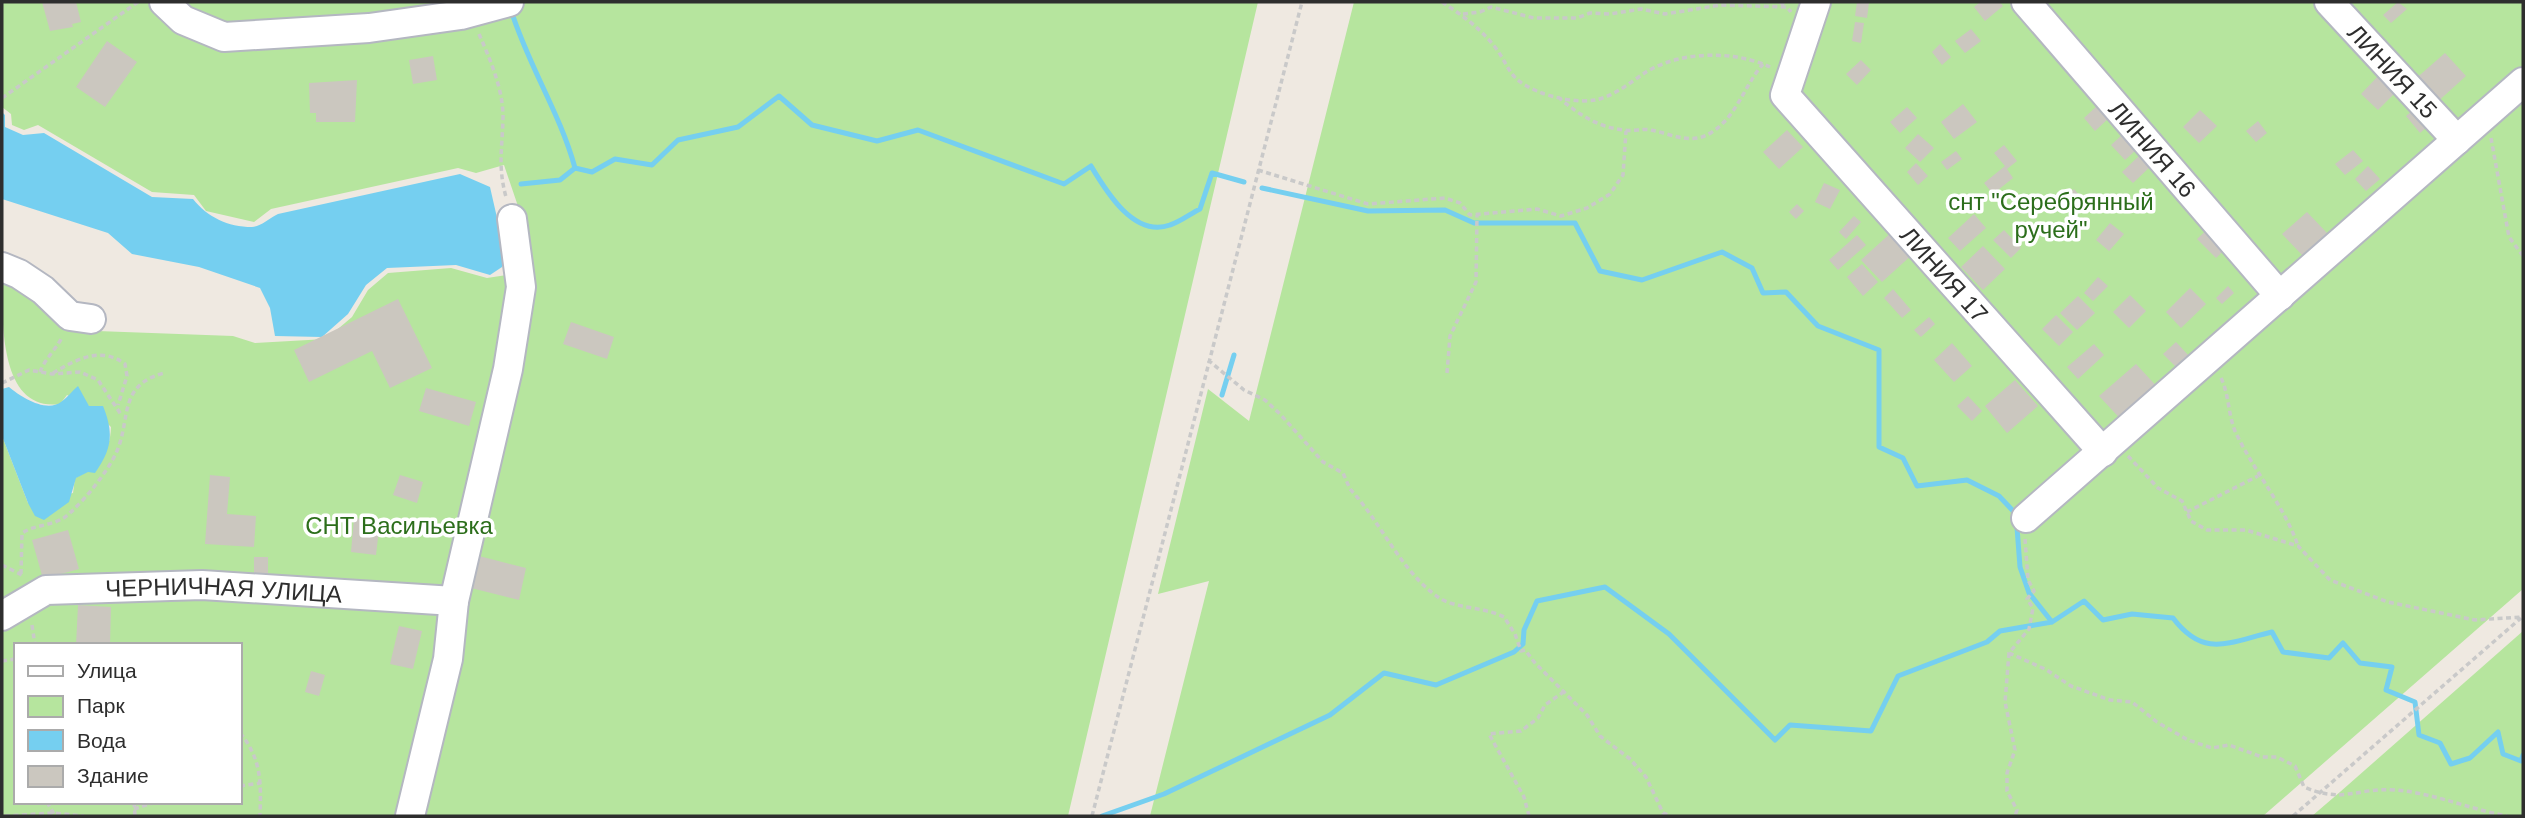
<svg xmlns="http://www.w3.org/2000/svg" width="2525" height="818" font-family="Helvetica,sans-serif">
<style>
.green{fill:#b6e59e;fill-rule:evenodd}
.water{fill:#75cff0}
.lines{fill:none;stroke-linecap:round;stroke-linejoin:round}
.stream{stroke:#75cff0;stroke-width:5}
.building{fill:#cbc7bf}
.minor-casing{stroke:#b4b7c1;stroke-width:32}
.path{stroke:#c9c9c9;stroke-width:3.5;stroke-dasharray:5 3.5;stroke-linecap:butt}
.minor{stroke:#fff;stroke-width:28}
.labels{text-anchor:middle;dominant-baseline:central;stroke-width:7;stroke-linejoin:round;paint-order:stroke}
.street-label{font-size:24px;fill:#2e2e2e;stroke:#fff}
.park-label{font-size:24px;fill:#2c6e1b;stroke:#fff}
</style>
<rect width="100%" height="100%" fill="#efe9e1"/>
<path class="green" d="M2 2H1258L1068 816H2V436L28 503 73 493 75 478C99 466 110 453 111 427L89 406 67 395 60 404C0 412 2 325 2 275L52 302 70 330 233 336 255 343 326 339 352 317 368 290 388 273 451 268 487 278 514 274 522 218 504 165 476 173 458 168 271 209 254 222 206 211 194 195 152 192 38 125 24 130 12 125 11 114 2 107ZM16 645H240V802H16Z
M1354 2H2523V589L2263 816H1150L1209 581 1158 594 1208 389 1249 421Z
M2523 631V816H2312L2340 792Z"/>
<path class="water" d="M2 112 5 115V127L23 135 44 133 152 197 193 199C207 217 228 227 252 227 260 227 270 218 278 214L460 174 490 187 503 244 502 267 490 275 456 265 387 268 366 285 348 314 322 337 275 336 270 308 260 288 199 267 132 254 108 233 2 199Z
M78 386 89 406H103C114 433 112 449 95 473L88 472 76 478 69 502 44 520 35 516 28 503 2 436V389L9 387C21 397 46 413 61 402 67 398 72 391 78 386Z"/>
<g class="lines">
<path class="stream" d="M511 10C528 65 560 113 575 168
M575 168 592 172 615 159 652 165 678 140 738 127 779 96 812 125 877 141 918 130 1064 184 1091 166C1106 191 1134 238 1170 225 1180 222 1190 214 1200 209L1212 173 1244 182
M521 184 560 180 575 168
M1262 188 1368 211 1445 210 1474 223H1575L1600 271 1642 280 1722 252 1752 268 1763 293 1786 292 1818 326 1879 350V447L1903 458 1917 486 1967 480 1999 496 2016 514 2020 567 2029 593 2052 622
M1222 395 1234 355
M1102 816 1164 794 1330 715 1384 673 1436 685 1514 652 1523 644 1524 630 1537 601 1605 587 1669 634 1775 740 1790 725 1871 731 1898 676 1987 642 2000 631 2052 622 2084 601 2103 620 2132 614 2173 618C2204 659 2229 642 2272 632L2283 652 2329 658 2343 643 2360 663 2392 667 2386 690 2415 702 2419 735 2440 743 2451 764 2470 758 2498 732 2503 754 2521 761 2523 755"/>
</g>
<path class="building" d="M42 2H76L81 22 72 24 73 27 50 31Z
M1857 2 1869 3 1867 18 1855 16Z
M1980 2H2000L2003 6 1985 21 1974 7Z
M2398 2 2407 9 2391 23 2383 15Z
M1855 22 1864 23 1861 43 1852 41Z
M1971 29 1981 41 1965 53 1955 41Z
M107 41 137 62 105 107 76 87Z
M1940 44 1951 57 1942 65 1932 52Z
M2445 53 2466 76 2434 105 2413 81Z
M433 56 437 80 413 84 409 60Z
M1861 60 1871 70 1857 85 1846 74Z
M2380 74 2397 91 2378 110 2361 94Z
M357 80 355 122H316V113H310L309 83Z
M1963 104 1977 122 1954 139 1941 122Z
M2098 105 2109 118 2095 131 2084 118Z
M1907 107 1917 118 1900 133 1890 122Z
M2200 110 2217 126 2199 143 2183 127Z
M2413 110 2428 126 2420 133 2406 116Z
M2258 121 2267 133 2256 142 2246 131Z
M1787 130 1803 147 1779 169 1763 152Z
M1918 134 1934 148 1920 162 1905 148Z
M2122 135 2136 150 2125 160 2111 145Z
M2004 145 2017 161 2007 169 2013 178 1993 194 1984 183 2005 166 1994 153Z
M2353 150 2363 161 2345 175 2335 164Z
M1956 151 1962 159 1947 170 1941 162Z
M2140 155 2151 166 2133 183 2122 172Z
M1916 163 1928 176 1918 185 1907 172Z
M2368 166 2380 179 2366 191 2355 179Z
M1824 183 1840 190 1830 209 1815 202Z
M2074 189 2080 196 2066 209 2059 202Z
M1797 204 1804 211 1796 219 1789 212Z
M2307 212 2328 234 2303 256 2282 234Z
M1974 214 1986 228 1960 251 1948 238Z
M1854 216 1861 222 1846 239 1839 232Z
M2110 223 2124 234 2109 251 2096 240Z
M2213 224 2232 243 2216 258 2197 239Z
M1894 230 1914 253 1882 282 1861 260Z
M2004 230 2021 248 2011 258 1993 240Z
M1857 235 1866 245 1838 270 1829 260Z
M1983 246 2005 269 1983 290 1961 267Z
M1862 264 1878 282 1863 296 1847 277Z
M2098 277 2108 286 2093 301 2084 293Z
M2228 286 2234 293 2222 304 2216 298Z
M2190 288 2206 304 2181 328 2166 312Z
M1893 289 1911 310 1902 318 1884 298Z
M2130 295 2146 311 2129 328 2113 312Z
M2078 296 2095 313 2077 330 2060 313Z
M398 299 432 368 390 388 372 351 309 382 294 350Z
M2056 315 2073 332 2059 346 2042 329Z
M1929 317 1935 324 1921 337 1914 330Z
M571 322 614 337 607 359 563 344Z
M2176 342 2191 358 2179 370 2163 354Z
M1952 343 1972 366 1954 382 1934 360Z
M2094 344 2104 355 2078 379 2067 367Z
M2136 364 2162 392 2126 425 2099 396Z
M2015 380 2038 406 2007 433 1985 406Z
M426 388 476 402 469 426 419 411Z
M1968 396 1982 411 1972 421 1957 406Z
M210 475 230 477 227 514 256 516 254 547 205 544Z
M400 475 423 482 417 503 393 495Z
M354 518 380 521 376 555 351 552Z
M68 530 79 569 43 579 32 540Z
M479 556 526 568 519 600 471 588Z
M254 557H268V578H254Z
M78 605 111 607 110 645H76Z
M399 626 422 631 413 669 390 664Z
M311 671 325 675 319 696 305 692Z"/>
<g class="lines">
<defs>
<g id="minor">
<path d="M164 2 183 20 224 37 369 28 461 15 509 2"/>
<path id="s1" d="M1816 2 1785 95 2103 452"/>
<path id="s2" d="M2026 2 2280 296"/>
<path id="s3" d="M2329 2 2457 140"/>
<path d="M2 267 19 274 43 290 70 316 91 319"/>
<path d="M2026 518 2523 82"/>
<path id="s4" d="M2 616 46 590 202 585 454 601"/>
<path d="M410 816 448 659 454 601 508 369 521 287 512 219"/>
</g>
</defs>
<use href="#minor" class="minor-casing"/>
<path class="path" d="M1442 2C1462 15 1480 28 1495 47 1512 70 1507 78 1537 91 1553 98 1578 103 1595 100 1613 97 1631 82 1646 72 1681 51 1733 50 1770 67
M1780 2 1787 7
M1463 14 1480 12 1491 7 1534 18H1577L1590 13 1610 14 1641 9 1665 14 1721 5 1787 7 1791 12
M479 34C490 59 502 87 503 114 503 146 497 164 506 197
M1558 97C1578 114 1597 127 1624 130 1633 132 1642 128 1651 130 1672 134 1692 146 1712 132 1737 116 1744 86 1763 64
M2 98 138 2
M2491 138 2509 237 2523 256
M1258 170 1368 204 1445 198 1460 203 1470 215 1537 209 1561 216 1587 208 1610 194 1623 175 1626 131
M1208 360 1244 390 1265 400 1280 414 1323 462 1343 473 1350 489C1381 522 1402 574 1441 599 1459 609 1485 607 1504 617L1515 634 1521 651 1525 650 1535 663 1587 715 1600 736 1630 759 1646 777 1663 813 1671 816
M40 372C45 358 60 345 62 336
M53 373C77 359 101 346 125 364L127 376 118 405
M1447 373 1450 336 1476 282 1477 215
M2221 378C2229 394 2228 414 2235 431 2253 470 2285 507 2298 546
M2 383 29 370 52 374 80 372 98 380 122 416
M2523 419V432
M2128 456 2158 488 2182 501 2191 521 2207 530H2246L2298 546 2330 580 2388 602 2475 620 2523 617
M2187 512 2258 476
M2025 539 2028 580 2034 591 2027 599 2033 608 2029 629 2009 653 2045 669 2071 686 2110 700 2132 702 2157 722 2188 740 2212 748 2229 745 2262 757H2277L2295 766 2304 787C2343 804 2359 787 2395 790 2434 793 2469 809 2507 816
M2 565 22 575
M21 574 22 533C38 523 56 527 71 512 88 496 108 471 117 451 131 418 118 385 164 373
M32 625 35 645
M2009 653 2005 702 2015 750 2007 773V791L2017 810 2015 816
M2 661 16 659
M240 733C262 759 261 784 260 816
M240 786 261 783
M47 802 55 816
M134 802 135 816
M134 809 156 802
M5 816 53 813 84 816
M1092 816 1302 2
M1529 816 1524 797 1489 734 1521 731 1538 718 1545 705 1565 691
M2293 816 2521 618"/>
<use href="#minor" class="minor"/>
</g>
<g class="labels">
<g class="street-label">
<text stroke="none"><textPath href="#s3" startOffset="94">ЛИНИЯ 15</textPath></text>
<text stroke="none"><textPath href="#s2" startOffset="194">ЛИНИЯ 16</textPath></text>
<text stroke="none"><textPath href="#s1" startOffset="338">ЛИНИЯ 17</textPath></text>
<text stroke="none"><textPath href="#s4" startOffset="229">ЧЕРНИЧНАЯ УЛИЦА</textPath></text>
</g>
<g class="park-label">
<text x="2051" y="201">снт "Серебрянный<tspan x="2051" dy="28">ручей"</tspan></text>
<text x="399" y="525">СНТ Васильевка</text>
</g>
</g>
<rect width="2525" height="818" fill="none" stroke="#2e2e2e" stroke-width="7"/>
<rect x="14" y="643" width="228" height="161" fill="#ffffff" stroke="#ababab" stroke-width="2"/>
<rect x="28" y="666" width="35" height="10" fill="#ffffff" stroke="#ababab" stroke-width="2"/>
<text x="77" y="678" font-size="21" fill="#2e2e2e">Улица</text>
<rect x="28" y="696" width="35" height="21" fill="#b6e59e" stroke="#ababab" stroke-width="2"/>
<text x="77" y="713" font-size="21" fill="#2e2e2e">Парк</text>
<rect x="28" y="730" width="35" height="21" fill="#75cff0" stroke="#ababab" stroke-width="2"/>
<text x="77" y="748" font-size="21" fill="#2e2e2e">Вода</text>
<rect x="28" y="766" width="35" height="21" fill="#cbc7bf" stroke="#ababab" stroke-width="2"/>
<text x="77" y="783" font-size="21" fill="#2e2e2e">Здание</text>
</svg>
